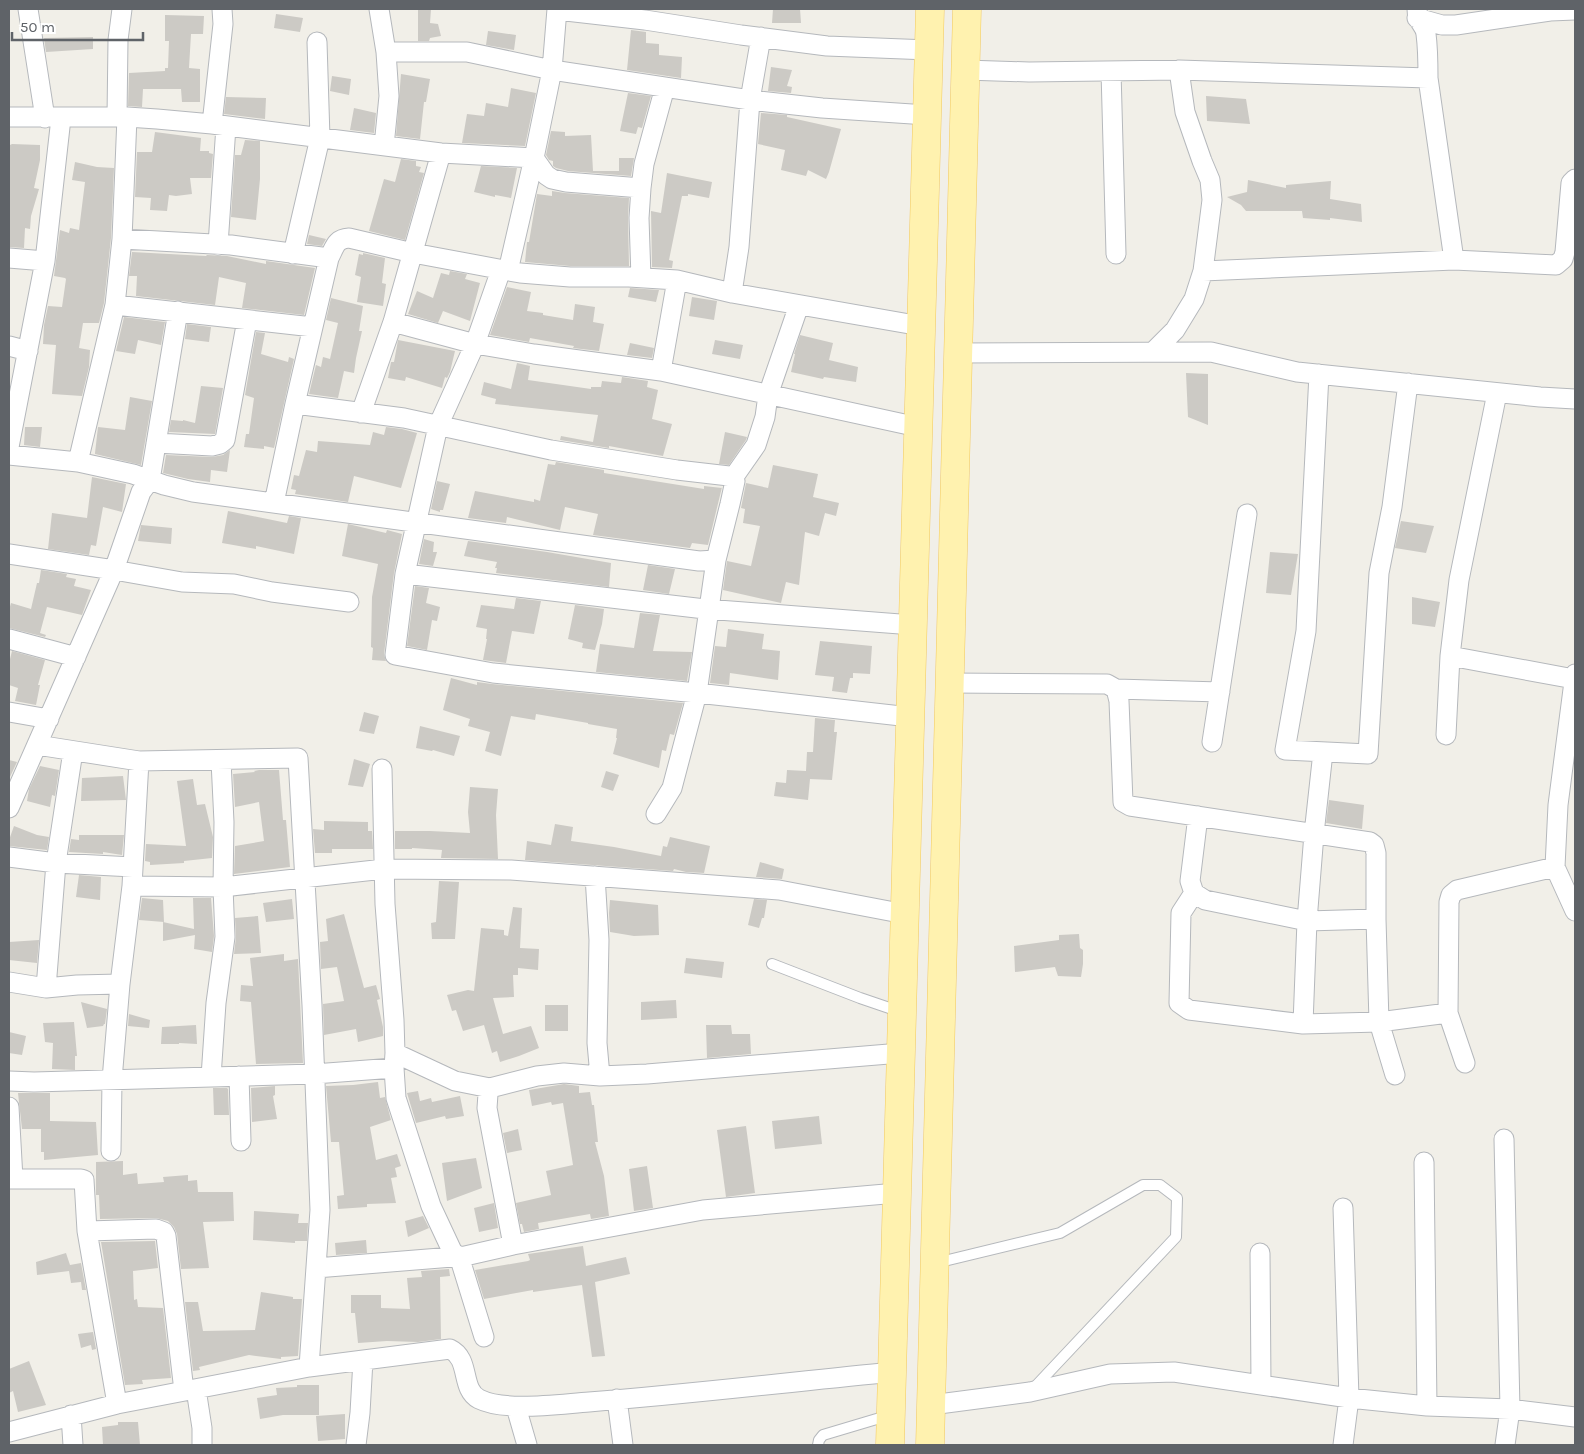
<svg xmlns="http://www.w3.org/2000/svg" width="1584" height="1454" font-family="Karla,sans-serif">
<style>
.building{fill:#cccac5}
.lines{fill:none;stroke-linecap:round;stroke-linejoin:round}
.lane-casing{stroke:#b5b8bc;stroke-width:12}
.street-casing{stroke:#b5b8bc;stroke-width:21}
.primary-casing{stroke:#f2c960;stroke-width:29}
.lane{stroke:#fff;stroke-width:10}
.street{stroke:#fff;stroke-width:19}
.primary{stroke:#fff2af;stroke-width:28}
</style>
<rect width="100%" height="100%" fill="#f1efe8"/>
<path class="building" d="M418 9H431L430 23 438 24 441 36 430 38 429 41H418Z
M773 9H800L801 23H772Z
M276 14 303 18 300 32 274 28Z
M165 15 204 16 203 34H191L189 68 200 69V102H182L181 89H143L142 107 128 106 129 73 165 71V68H168L169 41H165Z
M631 30 646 32V43L659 44V55L682 57 681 78 627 70Z
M488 31 516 35 514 50 486 45Z
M93 37V49L46 52 44 38Z
M771 67 792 70 787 86 792 87 791 93 768 91Z
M401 74 430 79 426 102H424L420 139 396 136Z
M332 76 351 79 349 95 330 91Z
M511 88 536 93 525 146 462 143 467 114 484 116 486 103 508 107Z
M628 93 651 96 642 128 638 127 636 134 620 131Z
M1206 96 1246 99 1250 124 1207 121Z
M226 97 266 98 265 119 224 114Z
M354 108 376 113 374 133 350 130Z
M761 113 787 115V117L841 129 829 172 826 179 808 170 806 176 781 170 785 150 758 144Z
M551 131 565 132V136L591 135 593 171H619V158H634L631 176 568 171 556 168 553 166V161L549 160 546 155Z
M155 132 201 138 200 151H209V153L213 154 211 178H190L192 194 176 196 169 195 167 211 150 210 151 198 135 197 137 152H152Z
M245 140 260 141V179L256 220 231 217 235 155H241Z
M12 144 40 145V160L34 188 39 189 31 216 30 229 25 228 24 248 9 247V166L10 145Z
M401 159 416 161V166L421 167 419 172 424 173 405 240 369 231 384 179 395 182Z
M75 162 97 167 114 168 111 238 104 303 99 323H83L79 348 90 350 89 367 82 396 52 394 56 345 43 344 44 325 48 306 62 307 66 279 65 278 54 276 60 230 69 233 70 228 79 230 85 182 72 180Z
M481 166 517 168 511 198 495 195V197L474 192Z
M667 173 712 182 709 198 688 194V196H682L669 260 673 261 672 268 652 267 651 211 661 213Z
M1248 180 1286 188V185L1331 181 1330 199 1361 204 1362 222 1330 218V220L1303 218 1302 211H1246L1241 205 1227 197 1247 192Z
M552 191 565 193 629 198 628 218 629 266H570L525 262 527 242H529L537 194 552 196Z
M309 235 326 239 322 246 307 244Z
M132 252 206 256 207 255 227 256 266 264V261L315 268 304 315 242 308 246 283 219 277 215 305 136 296 137 276H129Z
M363 253 385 258 382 283 386 284 383 306 357 302 361 277 355 275 359 254 363 255Z
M450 271 467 274 465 279 480 283 470 321 443 311 438 323 408 314 417 291 433 298 441 273 449 275Z
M507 287 531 292 527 311 543 313V315L573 320 575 304 595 307 593 322 604 324 599 351 573 348 574 346 530 338 529 342 490 335Z
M630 288 659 290 656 302 628 297Z
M692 297 717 301 714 320 689 316Z
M331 298 363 306 359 331H362L356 358 354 373 344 371 338 398 309 394 316 365 321 367 323 357 330 359 338 323 326 320Z
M124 317 165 322 161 345 138 340 135 354 116 351Z
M187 324 211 327 209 342 185 339Z
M256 332 265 333 261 354 288 362 289 357 294 359 274 448 264 446V449L244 447 246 434H249L254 398 245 395Z
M800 335 833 343 829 360 858 367 856 382 824 377 823 379 791 372 795 354H794Z
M398 340 455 351 450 372 447 378 445 377 442 388 406 377 405 381 388 378 391 362H394Z
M715 340 743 345 740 359 712 354Z
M630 343 654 348 652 358 627 355Z
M517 363 530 366 528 380 591 389V387H601L602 381 621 383 622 377 648 381 647 387 658 390 652 419 672 424 663 456 609 446V448L560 440 561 436 593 442 598 415 495 404 496 399 481 395 484 382 511 389Z
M1186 373 1208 374V425L1188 417Z
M201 386 223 388 215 434 169 432 171 420 183 421V420L195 423Z
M130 397 152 401 141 465 95 454V453L98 427 125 430Z
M25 427H42L40 447 24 445Z
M386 427 402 429 417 433 401 488 354 476 348 502 295 494 296 490 291 489 294 475 299 476 306 450 317 452 318 441 370 445 373 432 384 435Z
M725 432 747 437 746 440 729 465 719 464Z
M230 450 227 472 211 470 210 482 188 479 163 473 166 455 212 457 223 455Z
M556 462 604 470V473L704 489V486L722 488V487L708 545 692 543 690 548 593 535 598 514 565 507 560 530 507 517 506 523 468 518 475 491 534 502V499L540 501 548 464 555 465Z
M773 465 818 474 813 497 839 503 836 516 825 513 819 536 805 532 799 585 786 582 781 603 723 590 727 561 751 566 760 526 743 523 745 509 741 508 746 483 768 488Z
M92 477 126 484 122 512 103 507 96 546 91 545 89 555 48 549 52 513 87 518Z
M437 481 450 484 443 510H440V512L431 509Z
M228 511 287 523 289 516 301 518 294 554 256 546V549L222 543Z
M1401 521 1434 526 1426 553 1395 548Z
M348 524 386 533 387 530 402 534 394 573 384 654 386 661 372 660 373 648 371 647 372 597 378 564 342 556Z
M141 525 172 528 171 544 138 541Z
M424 539 434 542 433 552H437L433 566 419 564Z
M468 541 547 552 611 563 609 587 496 573 497 568H495L497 562 464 556Z
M1270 552 1298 554 1291 595 1266 593Z
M648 565 675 569 669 594 643 590Z
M41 570 67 574 66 577 76 579 74 586 91 590 82 615 47 607 40 633 46 635 45 637 9 628V610L11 603 31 609 37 583H39Z
M415 586 429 588 426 603 440 607 437 621 432 620 427 650 407 646Z
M1412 597 1440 602 1435 627 1412 624Z
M516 598 541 601 534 634 512 631 506 663 483 660 487 639H486L487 629 476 627 481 605 514 609Z
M575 605 604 609 602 624 595 650 582 648 583 643 568 639Z
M640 613 660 615 653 651 692 652 687 681 596 672 600 644 634 648Z
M728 629 764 634 762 649 780 651 778 680 730 673 729 685 710 683 715 646 726 647Z
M820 641 872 646 870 674 853 673V678H850L847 693 832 691 834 677 815 675Z
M12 651 45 660 38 685H40L36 705 15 701 18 688 9 685V663Z
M451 678 477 685V682L492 684 683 703 674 735 670 734 666 751 662 750 659 768 613 754 617 738H616L617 729 588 724V723L536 714 535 720 511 716 501 756 485 751 490 732 468 726 470 719 443 710Z
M364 712 379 716 374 734 359 731Z
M815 718 835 720 834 732H837L832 780 810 779 808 800 774 796 776 782 786 783 787 770 806 771 807 752H813Z
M420 726 460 736 454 756 433 750 432 751 416 748Z
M354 759 370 764 363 787 348 785Z
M9 760 17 762 9 779Z
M40 766 59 770 55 796 52 795 50 807 27 801 29 789Z
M259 770H279L283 820H286L290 867 234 874 235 846 264 841 259 802 235 807 233 774 255 772 254 771Z
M606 771 619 775 613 791 601 787Z
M123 776 126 800 81 801 82 778Z
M193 779 197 805 205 804 213 837 212 858 184 861V863L150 865V862L145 861 146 844 186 846 177 781Z
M470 787 498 789 496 815 498 859 441 858 442 850 412 848V849H395V831H430L470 833 468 812Z
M1329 800 1364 805 1362 829 1326 823Z
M324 821 368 822V831H372L373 849H332V853H315L313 829 324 830Z
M555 824 573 827 571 841 614 847 661 856 663 846 667 847 670 837 710 846 704 873 686 872 674 869 673 871 525 860 527 841 551 845Z
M14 826 37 835 49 837 47 850 9 846V840Z
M79 835H124L122 855 103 852V854L69 852 71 839 79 840Z
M760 862 784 869 782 879 756 877Z
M79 875 101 877 100 900 76 897Z
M439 881 459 882 455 939H432L431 923 436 922Z
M142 898 163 900 164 922 139 920Z
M193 898H211L214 936 212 952 194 949 195 935 163 941V922L194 929Z
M292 899 294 919 266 922 263 903Z
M754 899 767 900 764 918H762L759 928 748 925Z
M610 900 658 905 659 935 634 936 610 932 609 913Z
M513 907 522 908 520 948 539 949 538 970 518 968V975H513L514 997 493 998 503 1034 531 1026 539 1048 519 1056 500 1062 497 1051 492 1053 484 1025 463 1031 456 1010 452 1011 447 995 468 990 474 991 481 928 504 930V935L508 936Z
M344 914 364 988 376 985 380 999 377 1000 383 1027V1036L358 1042 356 1029 324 1035 323 1004 344 1001 337 967 321 969 320 942 328 941 326 919Z
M258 916 261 953 234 954 236 937 235 918Z
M1079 934 1080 948 1083 950V964L1081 977 1058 976 1055 967 1015 972 1014 946 1059 940V935Z
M39 940 37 963 9 960V942Z
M284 954V961L298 959 303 1063 256 1064 251 1002 240 1001 241 985 253 986 250 958Z
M686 958 724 962 722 978 684 973Z
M676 1000 677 1018 641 1020V1002Z
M81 1002 107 1009 105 1024H104L103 1026 87 1028Z
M545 1005H568V1031H545Z
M129 1014 150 1020 149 1028 128 1026Z
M74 1022 77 1056H75V1070L52 1069 53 1043 45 1042 43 1023Z
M196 1025 197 1044 179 1043V1044H161L162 1027Z
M706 1025H731L732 1034H750L751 1054 707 1058Z
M9 1032 26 1036 22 1055 9 1053Z
M378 1082 380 1098 385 1097 391 1120 370 1127 376 1160 397 1154 401 1166 395 1168 397 1177 391 1178 396 1203 367 1204V1207L338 1209 337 1196 344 1195 339 1142H331L326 1086 353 1085Z
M564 1084 579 1086V1093L590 1092 592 1105H594L598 1142H595L604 1176 609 1216 591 1219 590 1214 538 1223 539 1229 524 1232 522 1224H520L516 1203 551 1195 546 1171 573 1165 563 1103 552 1105 551 1102 532 1106 529 1090Z
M275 1086V1095L273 1096 277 1119 252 1122 251 1088Z
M213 1088H227L228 1089 229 1115H214Z
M418 1091 420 1101 431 1098 432 1102 460 1096 464 1116 446 1119 445 1116 416 1123 407 1093Z
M18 1093H50V1121L96 1122 98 1155 44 1160V1152H41V1129H22Z
M819 1116 822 1144 775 1149 772 1121Z
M746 1126 755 1193 726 1197 717 1130Z
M518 1129 522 1150 507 1153 503 1133Z
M476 1158 482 1188 447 1201 442 1163Z
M123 1161V1175L137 1173 138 1184 164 1182 163 1177 188 1175V1181L197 1180 198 1192H233L234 1221 203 1222 209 1268 181 1269 177 1234 174 1227 168 1221 156 1218 100 1219 99 1195H96V1162Z
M647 1166 653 1208 634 1211 629 1169Z
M494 1203 498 1228 479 1232 474 1208Z
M254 1211 299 1214 298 1223H308L307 1241H295V1243L253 1240Z
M423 1216 429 1228 408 1237 405 1221Z
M366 1240 367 1253 336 1255 335 1243Z
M155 1241 158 1268 133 1271 134 1300 137 1299 138 1307 163 1308 171 1378 142 1380 143 1384 125 1385 101 1242Z
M583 1246 586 1266 626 1257 630 1274 595 1282 605 1356 592 1357 582 1285 533 1292V1290L484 1299 475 1270 528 1261 530 1260 528 1254Z
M66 1253 70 1265 81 1263 86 1290H82L81 1282 71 1283 69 1271 37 1275 36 1262Z
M449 1269 450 1276 440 1277 441 1339 418 1342 387 1341 358 1343 355 1313H351V1295H381V1308L410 1309 407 1278 422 1277 421 1271Z
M261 1292 293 1297V1299H302L298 1356 281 1357V1359L249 1355 199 1367 200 1370 193 1371 185 1302H198L203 1331 255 1330Z
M93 1332 96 1349 92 1350 91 1345 81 1348 78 1334Z
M29 1361 46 1405 18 1412 13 1391 9 1393V1369Z
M297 1385H319V1415H283L260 1419 257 1398 277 1395 276 1388 297 1387Z
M345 1414V1439L318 1441 316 1416Z
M118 1422H138L140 1445H103L102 1427 118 1425Z"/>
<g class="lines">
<defs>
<path id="lane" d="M772 964 860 998 901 1012
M936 1263 1060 1233 1143 1185H1160L1177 1198 1176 1237 1032 1390
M818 1445 819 1440 823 1435 890 1415"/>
<path id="street" d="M28 9 45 118
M379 9 386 52 389 96 384 146
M1417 9C1417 24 1425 24 1426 34 1428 49 1428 64 1428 78L1454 260
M557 10 645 20 741 35 827 46 929 50
M1417 18 1442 25H1456L1550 11 1575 10
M386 52H467L552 70 750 100 822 108 927 115
M965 70 1029 72 1179 70 1428 78
M1111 71 1116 254
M9 117H127L157 119 212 124 441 153 534 158 546 175 552 179 566 182 641 188
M117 117 118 40 122 9
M212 124 223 24 222 9
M122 239 231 245 329 258
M218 245 226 126
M293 254 320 138 317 42
M9 258 45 261
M501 270 475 344 438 426 405 574 395 655 493 673 697 693 910 717
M508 271 534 158 552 70 557 9
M1203 271 1454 260 1556 265 1563 259 1565 252 1571 183 1575 179
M641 278 639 218 641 188 644 164 665 87
M732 293 739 247 750 100 761 37
M115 305 313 327
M393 322 475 344 534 354 661 371 918 427
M9 346 28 351
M1153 352 1175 330 1194 299 1203 271 1212 200 1210 180 1202 161 1185 112 1179 70
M958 353 1211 352 1297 372 1540 397 1575 399
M661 371 677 280
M1319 374 1306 631 1285 750 1368 754 1379 573 1392 507 1408 383
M295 404 404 418 551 450 677 470 729 476 733 478
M361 413 393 322 441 153
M156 443 212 446 220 444 225 440 247 320
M9 447 45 261 61 118
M9 455 78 462 133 474 164 485 193 492 699 561 716 560
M78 462 115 305 122 239 127 117
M274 503 295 404 329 258C335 247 335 239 349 238L413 253 520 273 570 277H629L677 280 732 293 921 326
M9 554 114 570 182 582 234 584 272 592 349 602
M405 574 705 609 913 625
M9 639 76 657
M1450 656 1574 679
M1575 674 1558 805 1555 867 1575 911
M949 683 1107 684 1116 689 1119 701 1123 802 1130 806 1370 842 1374 845 1376 853V919L1379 1022 1395 1075
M1116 689 1220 692
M9 712 49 719
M1446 735 1450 656 1459 580 1497 393
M1212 742 1247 514
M37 745 139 761 298 758 312 1005 320 1210 309 1367
M382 769 385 904 394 1020 395 1053 394 1068 396 1098 431 1206 453 1253 459 1256 484 1337
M9 808 114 570 141 492 150 480 178 311
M656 814 672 788 697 693 716 560 730 504 735 481 733 478 756 445 765 417 768 395 799 305
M1198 816 1190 881 1194 893 1205 900 1307 921 1376 919
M9 857 56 863 133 867
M595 876 599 940 597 1043 600 1076
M132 886 223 887 384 869 511 870 779 890 905 914
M1194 893 1181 913 1179 1003 1189 1010 1303 1024 1379 1022 1448 1013
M9 982 46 988 77 985 120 984 112 1080 111 1151
M120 984 132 886 139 761
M46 988 56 863 73 751
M1303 1024 1307 921 1314 834 1323 752
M395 1053 455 1081 490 1088 537 1076 564 1073 600 1076 647 1074 901 1053
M1465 1063 1448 1013 1449 902 1451 895 1457 890 1555 867
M239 1076 241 1141
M211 1077 216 1003 225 937 223 887 224 822 221 761
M9 1081 34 1082 314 1074 394 1068
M490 1088 488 1094 487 1108 513 1245
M9 1107 13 1179
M1504 1139 1510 1409 1505 1445
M1424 1162 1427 1406
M9 1179H81L84 1180 87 1231 117 1404
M1343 1208 1349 1398 1343 1445
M87 1231 156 1229 164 1232 166 1236 184 1391
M1260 1253 1261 1385
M316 1268 465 1256 513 1245 703 1210 897 1193
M196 1389 202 1428V1445
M617 1399 623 1445
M931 1405 1030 1392 1110 1374 1174 1372 1349 1398 1427 1406 1510 1409 1575 1417
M516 1407 527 1445
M71 1415 73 1445
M9 1432 117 1404 309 1367 450 1349C471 1359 460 1389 479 1399 505 1412 559 1404 589 1402 690 1394 791 1382 892 1372
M356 1445 360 1413 363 1360"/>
<path id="primary" d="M890 1445 930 9
M930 1445 967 9"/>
</defs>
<use href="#lane" class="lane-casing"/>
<use href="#street" class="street-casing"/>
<use href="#primary" class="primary-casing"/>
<use href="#lane" class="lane"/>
<use href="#street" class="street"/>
<use href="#primary" class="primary"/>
</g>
<rect width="1584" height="1454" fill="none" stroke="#5f6368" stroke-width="20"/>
<path d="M12 32v8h131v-8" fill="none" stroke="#5f6368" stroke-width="2.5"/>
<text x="20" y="32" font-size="15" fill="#5f6368" stroke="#ffffff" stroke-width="4" paint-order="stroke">50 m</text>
</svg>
